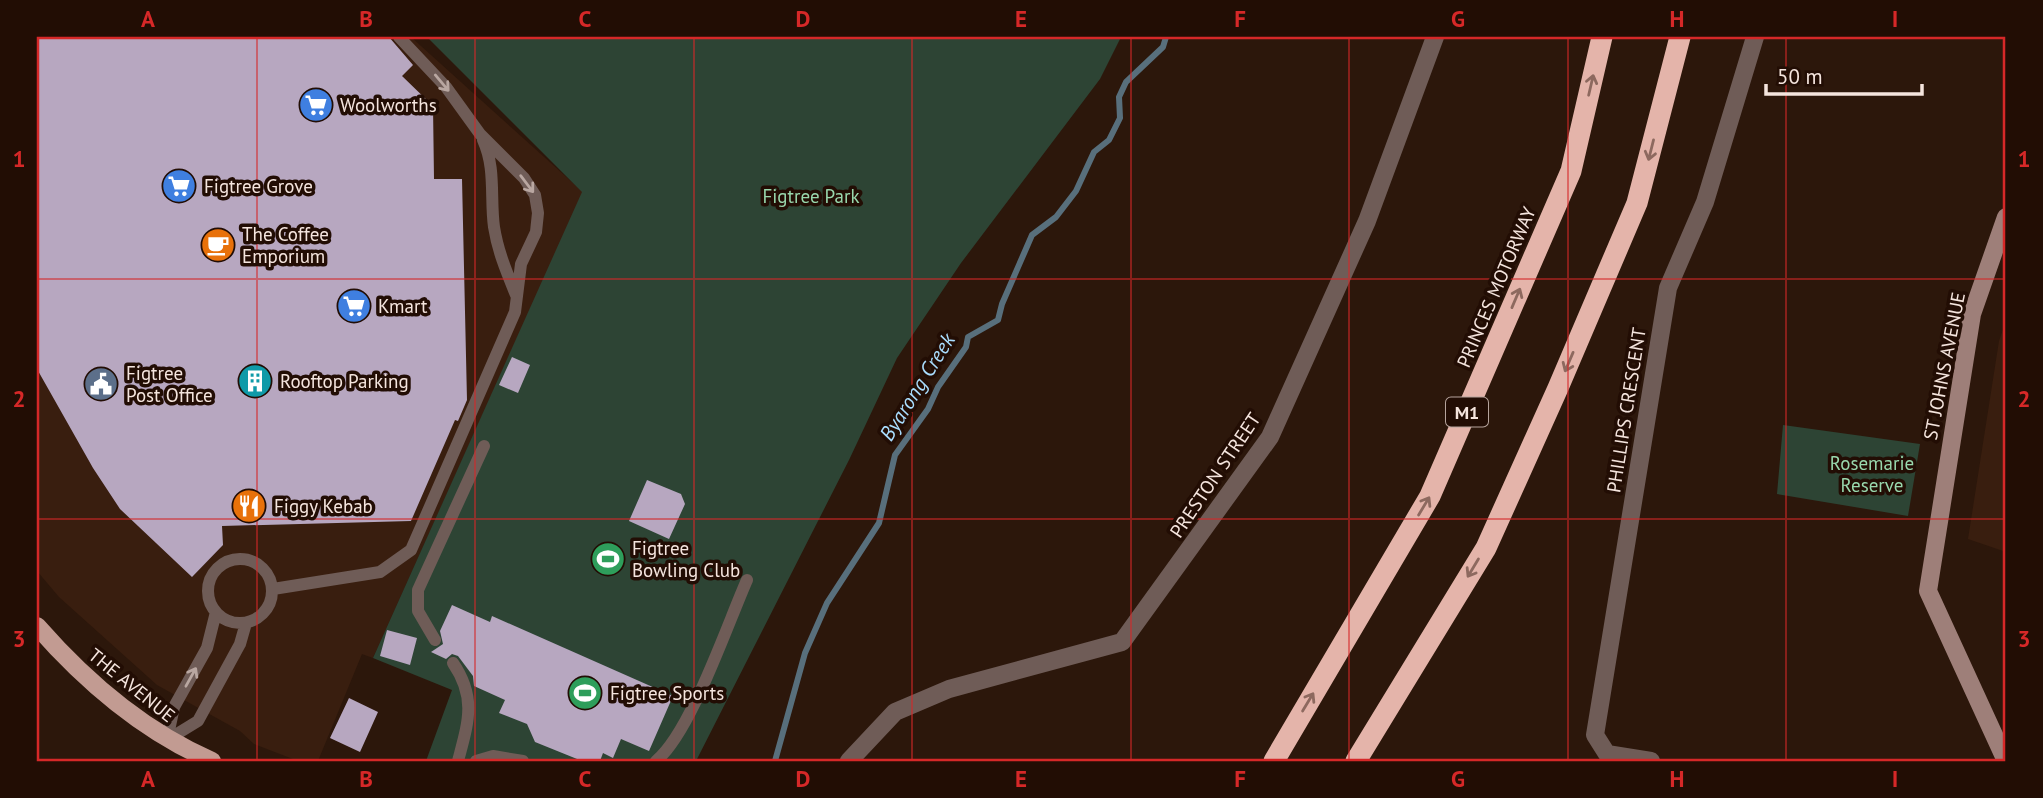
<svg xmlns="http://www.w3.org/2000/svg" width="2043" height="798" viewBox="0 0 2043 798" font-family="'PT Sans',sans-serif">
<rect width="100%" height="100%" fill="#2c170b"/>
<path fill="#391e0f" d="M 37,37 L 411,37 L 583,192 L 373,658 L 362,654 L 318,761 L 298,761 L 254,744 L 240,731 L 157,685 L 59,597 L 37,571 Z
M 2006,321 L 2006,552 L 1968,539 L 1999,341 Z"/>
<path fill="#2d4434" d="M 427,37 L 1121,37 L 1100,79 L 961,263 L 897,358 L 849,460 L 696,761 L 426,761 L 452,690 L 373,658 L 582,192 Z
M 1783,425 L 1920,444 L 1908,516 L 1777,494 Z"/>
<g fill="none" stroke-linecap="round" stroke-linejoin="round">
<path stroke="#586f7c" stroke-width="6" d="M 775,761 L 805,653 L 827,603 L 879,523 L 895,455 L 928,409 L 938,387 L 966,347 L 968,337 L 998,320 L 1002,304 L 1032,235 L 1056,217 L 1076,191 L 1094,152 L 1109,140 L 1120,118 L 1119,97 L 1126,82 L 1163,47 L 1166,37"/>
</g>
<path fill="#b7a7c0" d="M 37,37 L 389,37 L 413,65 L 402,76 L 433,106 L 434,179 L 462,179 L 467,400 L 458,421 L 455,420 L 411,521 L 222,526 L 223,545 L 192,577 L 120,509 L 93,468 L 37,369 Z
M 512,357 L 530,365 L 518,393 L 499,385 Z
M 647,480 L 681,494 L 685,504 L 669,539 L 629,521 Z
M 452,605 L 490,622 L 492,616 L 673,696 L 649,751 L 621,739 L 613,758 L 603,753 L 600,761 L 582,761 L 535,742 L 527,724 L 499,713 L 505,700 L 474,686 L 473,676 L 458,656 L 452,654 L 446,659 L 431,652 L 443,644 L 440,631 Z
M 387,630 L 417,638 L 410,665 L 380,656 Z
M 349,698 L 378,712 L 360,752 L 330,738 Z"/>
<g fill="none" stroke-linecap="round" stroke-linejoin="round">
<path stroke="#6f5c57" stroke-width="12" d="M 483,140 C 496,168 490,198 494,227 C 498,252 507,273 516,295
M208 591a32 32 0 1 1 64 0a32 32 0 1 1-64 0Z
M 273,589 L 380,572 L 411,550 L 515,312 L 521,264 L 536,232 L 538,213 L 535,195 L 524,178 L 480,134 L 446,87 L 399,37
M 435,640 L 418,611 L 418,590 L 484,446
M 453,663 C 477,698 468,723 458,761
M 167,740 L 198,721 L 240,644 L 246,623
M 167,740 L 174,707 L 207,648 L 216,612
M 476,761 L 493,756 L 523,761
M 656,761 C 691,732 727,625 747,580"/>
<path stroke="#6f5c57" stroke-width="18" d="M 849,761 L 895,712 L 949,689 L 1122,642 L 1270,437 L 1367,221 L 1435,37
M 1651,761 L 1607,754 L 1595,735 L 1668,288 L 1705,202 L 1755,37"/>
<path stroke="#9e7f79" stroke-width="18" d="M 2006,761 L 1928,591 L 1972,314 L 2006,217"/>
<path stroke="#c29b92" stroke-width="18" d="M 37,626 C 86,682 143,731 212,761"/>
<path stroke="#e4b4aa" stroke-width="21" d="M 1274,761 L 1430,496 L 1571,171 L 1602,37
M 1356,761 L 1486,548 L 1558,388 L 1637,203 L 1680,37"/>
</g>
<defs><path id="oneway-shaft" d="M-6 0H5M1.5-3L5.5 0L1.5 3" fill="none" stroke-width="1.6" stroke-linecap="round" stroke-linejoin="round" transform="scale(1.75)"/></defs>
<g stroke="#b9a7a1">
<use href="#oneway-shaft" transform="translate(442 83) rotate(50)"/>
<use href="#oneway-shaft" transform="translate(527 184) rotate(53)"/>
<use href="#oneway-shaft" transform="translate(191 677) rotate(-61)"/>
</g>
<g stroke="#8d695f">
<use href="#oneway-shaft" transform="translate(1591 85) rotate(-77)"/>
<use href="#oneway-shaft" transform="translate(1651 150) rotate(104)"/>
<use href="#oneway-shaft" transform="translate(1516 298) rotate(-67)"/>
<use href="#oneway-shaft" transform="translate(1569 362) rotate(113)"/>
<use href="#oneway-shaft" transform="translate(1424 506) rotate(-59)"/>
<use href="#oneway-shaft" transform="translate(1473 568) rotate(121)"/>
<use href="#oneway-shaft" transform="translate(1308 702) rotate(-59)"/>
</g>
<path fill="none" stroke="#d62828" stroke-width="2" stroke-opacity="0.55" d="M 257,37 L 257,761M 475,37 L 475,761M 694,37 L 694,761M 912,37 L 912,761M 1131,37 L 1131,761M 1349,37 L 1349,761M 1568,37 L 1568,761M 1786,37 L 1786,761M 37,279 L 2006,279M 37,519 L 2006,519"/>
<defs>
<g id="supermarket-disc" transform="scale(1.75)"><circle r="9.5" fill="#3f7fe0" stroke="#220d04"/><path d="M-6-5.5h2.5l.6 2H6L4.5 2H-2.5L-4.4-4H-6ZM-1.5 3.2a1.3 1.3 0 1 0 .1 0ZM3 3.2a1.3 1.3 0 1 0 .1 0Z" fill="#fff"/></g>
<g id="cafe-disc" transform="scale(1.75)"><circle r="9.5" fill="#e8710a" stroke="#220d04"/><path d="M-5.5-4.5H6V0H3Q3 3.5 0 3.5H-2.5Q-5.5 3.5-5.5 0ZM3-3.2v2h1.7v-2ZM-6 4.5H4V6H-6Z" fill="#fff"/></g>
<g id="building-disc" transform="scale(1.75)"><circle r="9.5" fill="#0f9aa8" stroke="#220d04"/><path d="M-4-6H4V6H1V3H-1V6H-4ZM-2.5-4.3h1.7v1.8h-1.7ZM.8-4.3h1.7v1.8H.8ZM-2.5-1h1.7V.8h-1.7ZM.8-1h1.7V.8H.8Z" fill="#fff"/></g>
<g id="civic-disc" transform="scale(1.75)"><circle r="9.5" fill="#5c6f8a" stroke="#220d04"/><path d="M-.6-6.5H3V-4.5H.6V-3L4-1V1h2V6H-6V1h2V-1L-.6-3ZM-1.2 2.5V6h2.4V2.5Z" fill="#fff"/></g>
<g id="restaurant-disc" transform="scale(1.75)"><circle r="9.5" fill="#e8710a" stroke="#220d04"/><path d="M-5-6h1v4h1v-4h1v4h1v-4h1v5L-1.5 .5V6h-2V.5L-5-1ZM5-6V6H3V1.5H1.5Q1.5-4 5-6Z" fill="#fff"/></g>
<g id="stadium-disc" transform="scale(1.75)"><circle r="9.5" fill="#2e9e5b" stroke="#220d04"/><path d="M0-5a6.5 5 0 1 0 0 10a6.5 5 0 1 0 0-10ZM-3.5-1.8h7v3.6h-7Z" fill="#fff"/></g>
</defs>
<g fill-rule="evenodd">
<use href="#supermarket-disc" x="316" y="105"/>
<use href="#supermarket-disc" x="179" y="186"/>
<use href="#cafe-disc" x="218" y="245"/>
<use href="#supermarket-disc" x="354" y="306"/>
<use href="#building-disc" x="255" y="381"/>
<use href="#civic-disc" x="101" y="384"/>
<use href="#restaurant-disc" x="249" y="506"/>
<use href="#stadium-disc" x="608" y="559"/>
<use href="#stadium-disc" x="585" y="693"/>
</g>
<g text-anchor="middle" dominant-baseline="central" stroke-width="7" stroke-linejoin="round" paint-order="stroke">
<rect fill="#220d04" stroke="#b6a49d" stroke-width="2" x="1446" y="397.5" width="42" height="29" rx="5"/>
<g font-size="18" font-weight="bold" fill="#f5e5de">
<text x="1467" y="412">M1</text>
</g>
<g font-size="19" fill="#f5e5de" stroke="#220d04" text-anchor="start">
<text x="340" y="105">Woolworths</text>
<text x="204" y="186">Figtree Grove</text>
<text x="242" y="234">The Coffee<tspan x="242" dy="22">Emporium</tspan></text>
<text x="378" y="306">Kmart</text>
<text x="126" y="373">Figtree<tspan x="126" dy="22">Post Office</tspan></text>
<text x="280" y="381">Rooftop Parking</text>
<text x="274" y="506">Figgy Kebab</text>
<text x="632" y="548">Figtree<tspan x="632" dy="22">Bowling Club</tspan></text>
<text x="610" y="693">Figtree Sports</text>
</g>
<g font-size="19" fill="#99d8ad" stroke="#220d04">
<text x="811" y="196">Figtree Park</text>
<text x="1872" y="463">Rosemarie<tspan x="1872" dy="22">Reserve</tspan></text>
</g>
<g font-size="19" fill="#f5e5de" stroke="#220d04">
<text transform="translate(1496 287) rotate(-67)">PRINCES MOTORWAY</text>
<text transform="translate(1944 366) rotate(-79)">ST JOHNS AVENUE</text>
<text transform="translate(1626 410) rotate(-81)">PHILLIPS CRESCENT</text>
<text transform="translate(1215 475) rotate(-56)">PRESTON STREET</text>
<text transform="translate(132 685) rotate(39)">THE AVENUE</text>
</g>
<g font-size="21" font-style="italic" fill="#a9ddfe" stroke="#220d04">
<text transform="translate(917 387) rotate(-58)">Byarong Creek</text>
</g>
</g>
<rect width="2043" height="798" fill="none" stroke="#220d04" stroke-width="77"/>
<path d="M1766 84v10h156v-10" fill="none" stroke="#f5e5de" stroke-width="3.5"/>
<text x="1777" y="84" font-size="21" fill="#f5e5de" stroke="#220d04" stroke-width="5" paint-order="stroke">50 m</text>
<rect x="38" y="38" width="1966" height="722" fill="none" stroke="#d62828" stroke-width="2.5"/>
<g font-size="23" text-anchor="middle" font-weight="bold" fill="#d62828">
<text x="148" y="27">A</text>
<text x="366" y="27">B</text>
<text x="585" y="27">C</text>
<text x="803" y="27">D</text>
<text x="1021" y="27">E</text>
<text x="1240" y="27">F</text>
<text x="1458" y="27">G</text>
<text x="1677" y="27">H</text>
<text x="1895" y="27">I</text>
<text x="19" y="167">1</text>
<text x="2024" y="167">1</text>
<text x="19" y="407">2</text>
<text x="2024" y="407">2</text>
<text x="19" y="647">3</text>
<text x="2024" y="647">3</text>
<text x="148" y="787">A</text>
<text x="366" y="787">B</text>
<text x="585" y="787">C</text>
<text x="803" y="787">D</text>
<text x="1021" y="787">E</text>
<text x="1240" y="787">F</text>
<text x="1458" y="787">G</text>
<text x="1677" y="787">H</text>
<text x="1895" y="787">I</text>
</g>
</svg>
